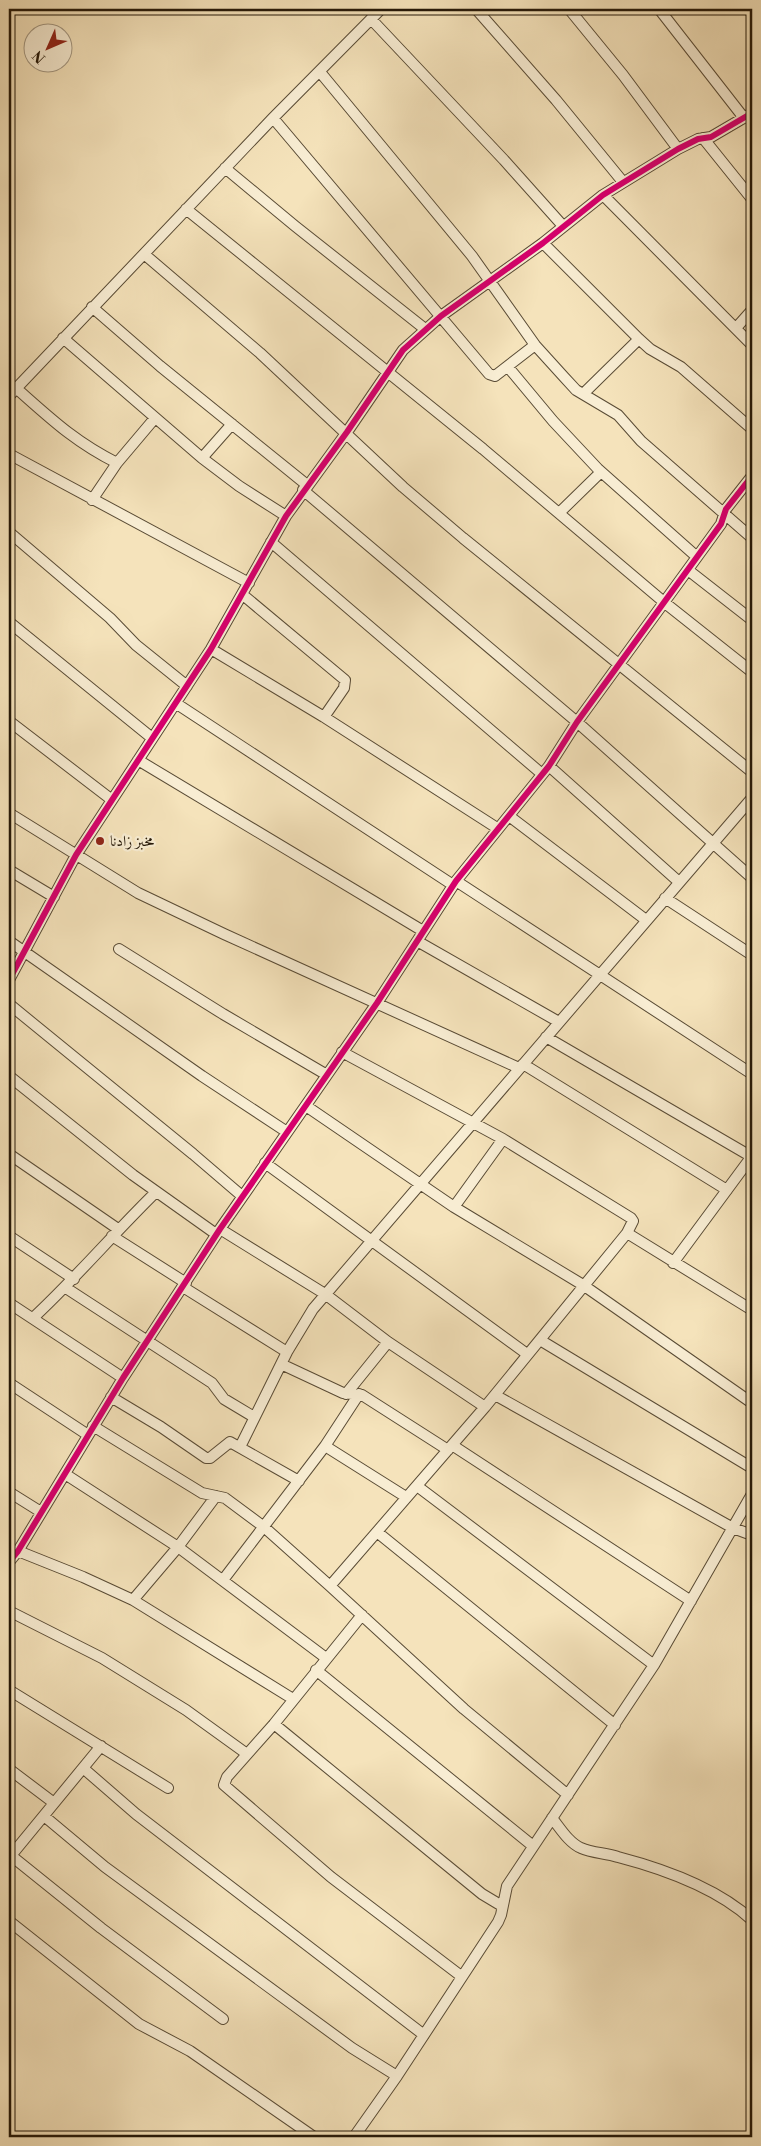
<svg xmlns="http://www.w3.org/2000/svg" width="761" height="2146" viewBox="0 0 761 2146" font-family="'Libre Bodoni',Amiri,serif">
<rect width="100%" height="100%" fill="#f5e3bb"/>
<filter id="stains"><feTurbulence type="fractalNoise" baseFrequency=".004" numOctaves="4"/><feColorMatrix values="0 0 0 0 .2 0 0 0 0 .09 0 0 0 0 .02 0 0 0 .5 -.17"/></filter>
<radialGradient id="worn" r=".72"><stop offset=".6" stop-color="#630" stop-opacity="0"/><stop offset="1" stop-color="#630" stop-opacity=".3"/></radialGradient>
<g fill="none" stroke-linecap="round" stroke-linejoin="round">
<g stroke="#594b35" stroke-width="12">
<path id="minor" d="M 476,9 L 556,100 L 623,182
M 569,9 L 623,75 L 678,149
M 659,9 L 744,118
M 748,9 L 752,13
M 371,19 L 504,160 L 563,226
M 320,72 L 472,256 L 535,345 L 564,377 L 576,390 L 618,415 L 641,441 L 752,538
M 273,118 L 489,374 L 495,376 L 535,345
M 703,138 L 752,199
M 225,168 L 295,226 L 425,329
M 603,195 L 752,345
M 186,209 L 483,449 L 665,603 L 752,672
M 543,243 L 639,339 L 650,349 L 681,367 L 752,429
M 144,254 L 260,353 L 403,487 L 463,538 L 752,772
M 92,307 L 160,366 L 307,485
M 736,328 L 752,310
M 63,338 L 202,458 L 239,486 L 286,516
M 508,367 L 553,421 L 598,469 L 697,557
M 16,388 C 51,419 75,442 117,463
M 583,394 L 639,339
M 9,396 L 273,118 L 381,9
M 9,454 L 249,583
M 202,458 L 232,424
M 303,490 L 577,722 L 752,878
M 92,500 L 117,463 L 155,418
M 559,513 L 601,472
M 9,532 L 110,618 L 136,645 L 187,686
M 271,542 L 542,774
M 688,570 L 752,620
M 243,595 L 345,680 L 344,688 L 324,717
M 9,622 L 152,738
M 211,649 L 324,717 L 497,828
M 177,704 L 453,885
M 9,721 L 112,800
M 138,760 L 423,931
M 549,766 L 679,882
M 9,813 L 138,893 L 224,934 L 519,1068
M 509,816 L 646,920
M 9,870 L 54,897
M 456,881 L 752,1074
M 665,898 L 752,955
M 9,941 L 202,1076 L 287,1132
M 417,941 L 559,1022
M 119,949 L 223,1014 L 327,1075
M 9,980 L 76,855 L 211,649 L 286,516 L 347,432 L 403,350 L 441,316 L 543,243 L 603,195 L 678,149 L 698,139 L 711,137 L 752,113
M 9,1004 L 193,1154 L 242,1196
M 546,1037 L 752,1157
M 523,1064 L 727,1190
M 9,1076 L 133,1175 L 216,1234
M 306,1106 L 454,1207 L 583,1285 L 752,1403
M 9,1154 L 118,1229
M 265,1163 L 527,1354
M 454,1207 L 503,1139
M 220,1229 L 325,1294 L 388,1342 L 485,1407
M 627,1233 L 752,1310
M 9,1236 L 74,1279
M 112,1236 L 186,1283
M 673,1263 L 752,1156
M 183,1287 L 287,1352
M 66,1288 L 212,1383 L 224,1399 L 254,1417
M 9,1303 L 123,1378
M 33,1318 C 76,1278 114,1233 156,1192
M 540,1340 L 752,1468
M 281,1364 L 343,1393 L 362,1395 L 448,1450
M 9,1383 L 88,1435
M 346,1394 L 388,1342
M 495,1395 L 733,1528 L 752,1535
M 111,1397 L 161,1427 L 206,1458 L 210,1458 L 230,1442 L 299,1481
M 93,1426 L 202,1493 L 225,1498 L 264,1527 L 330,1586 L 464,1709 L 568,1795
M 452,1445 L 691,1601
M 325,1446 L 406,1497
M 240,1447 L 287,1352 L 313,1309 L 752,798
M 65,1474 L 178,1547 L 326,1658
M 417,1486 L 654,1665
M 9,1492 L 41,1512
M 377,1532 L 615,1725
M 18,1551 L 83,1577 L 133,1600 L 293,1699
M 9,1562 L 18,1551 L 123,1378 L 220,1229 L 377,1003 L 456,881 L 549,766 L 577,722 L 721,524 L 726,509 L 752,476
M 223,1580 L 325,1446 L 359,1394
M 330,1586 L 485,1407 L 627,1233 L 633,1221 L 631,1218 L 503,1139 L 342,1052
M 133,1600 L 178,1547 L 216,1496
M 9,1611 L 102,1658 L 186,1710 L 247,1754
M 362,1615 L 274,1724 L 227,1777 L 224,1785 L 331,1877 L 461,1976
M 316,1670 L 533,1846
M 9,1690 L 168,1788
M 274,1724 L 482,1894 L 502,1906
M 83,1768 L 136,1814 L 424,2035
M 9,1769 L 54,1803
M 44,1816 L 105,1867 L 352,2048 L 397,2076
M 552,1818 C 560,1828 569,1843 581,1848 C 592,1853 606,1853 618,1857 C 664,1869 717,1888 752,1920
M 9,1854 L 101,1928 L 223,2019
M 9,1858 L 101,1746
M 9,1921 L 139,2024 L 190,2051 L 314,2137
M 354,2137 L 397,2076 L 498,1922 L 501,1915 L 507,1886 L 654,1665 L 752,1494"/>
</g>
<use href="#minor" stroke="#f8edd3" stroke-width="10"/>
<g stroke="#f8edd3" stroke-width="9">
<path id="cycleway" d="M 9,980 L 76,855 L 211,649 L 286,516 L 347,432 L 403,350 L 441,316 L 543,243 L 603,195 L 678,149 L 698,139 L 711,137 L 752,113
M 9,1562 L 18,1551 L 123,1378 L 220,1229 L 377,1003 L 456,881 L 549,766 L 577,722 L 721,524 L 726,509 L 752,476"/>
</g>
<use href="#cycleway" stroke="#d6006c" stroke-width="6"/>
</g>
<circle fill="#8f2418" stroke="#f8edd3" stroke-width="2" cx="100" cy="841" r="5"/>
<g text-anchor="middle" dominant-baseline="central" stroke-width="4.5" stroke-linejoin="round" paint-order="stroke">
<g font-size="15" fill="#251808" stroke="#f8edd3" text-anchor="start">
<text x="110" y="841">مخبز زادنا</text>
</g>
</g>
<rect width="761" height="2146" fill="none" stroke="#f5e3bb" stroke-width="30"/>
<rect x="10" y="10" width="741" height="2126" fill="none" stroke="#251808" stroke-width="2.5"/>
<rect x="15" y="15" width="731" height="2116" fill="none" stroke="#251808"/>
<g transform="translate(48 48) rotate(225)"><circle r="24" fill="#f8edd3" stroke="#a49882"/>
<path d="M0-4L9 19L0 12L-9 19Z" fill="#8f2418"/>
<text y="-8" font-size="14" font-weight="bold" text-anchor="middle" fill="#251808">N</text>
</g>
<rect width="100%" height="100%" filter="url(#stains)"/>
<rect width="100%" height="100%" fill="url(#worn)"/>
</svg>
